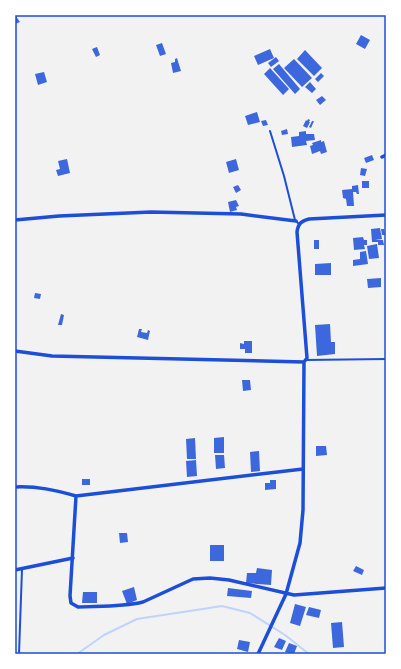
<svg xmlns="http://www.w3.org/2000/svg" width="401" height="669" viewBox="0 0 401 669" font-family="'Asap Condensed',sans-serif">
<rect width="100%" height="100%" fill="#f2f2f2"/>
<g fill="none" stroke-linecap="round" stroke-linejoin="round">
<path stroke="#bfd3fe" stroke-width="2" d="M 77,654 L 104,635 L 137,619 L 222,606 L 250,613 L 285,635 L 309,654"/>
</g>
<path fill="#3d67dc" d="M 15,15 L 20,22 L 15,24 Z
M 361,35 L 370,40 L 365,49 L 356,44 Z
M 162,43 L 166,54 L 160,56 L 156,45 Z
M 97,47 L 100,55 L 96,57 L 92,49 Z
M 270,49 L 274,58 L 258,65 L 254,56 Z
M 305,50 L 322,68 L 314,76 L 297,59 Z
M 276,57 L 279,61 L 271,67 L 268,63 Z
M 177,58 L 181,71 L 173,73 L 171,63 L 175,62 L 175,59 Z
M 294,59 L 312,78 L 302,87 L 284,68 Z
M 279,64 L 300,89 L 295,94 L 273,69 Z
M 270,68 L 289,89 L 283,95 L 264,74 Z
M 44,72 L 47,82 L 38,85 L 35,74 Z
M 321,73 L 324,76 L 318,82 L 315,79 Z
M 310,82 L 316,89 L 312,93 L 305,87 Z
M 322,96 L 326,100 L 320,105 L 316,100 Z
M 257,112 L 260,122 L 248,125 L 245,116 Z
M 308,119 L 310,120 L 309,122 L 310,122 L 307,128 L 303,126 L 306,120 L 307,121 Z
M 266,120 L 268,125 L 263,126 L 261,121 Z
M 312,121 L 314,121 L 311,128 L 309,127 Z
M 287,129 L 288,134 L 282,135 L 281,131 Z
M 306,131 L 306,134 L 314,134 L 315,140 L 306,141 L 307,145 L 292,147 L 291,137 L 299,136 L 299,132 Z
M 321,140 L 321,142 L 324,141 L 327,152 L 321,154 L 320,151 L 312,154 L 310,146 L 313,145 L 312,143 Z
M 372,155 L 374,160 L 366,163 L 364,158 Z
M 67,159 L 70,173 L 58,176 L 56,170 L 60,169 L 58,161 Z
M 236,159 L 239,170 L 229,173 L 226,162 Z
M 361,168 L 367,169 L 365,176 L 360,175 Z
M 362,181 L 369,181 L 369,188 L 362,188 Z
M 238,185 L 241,190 L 236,193 L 233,187 Z
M 358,185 L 359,194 L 357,194 L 356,192 L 353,192 L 354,206 L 347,206 L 346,199 L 343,198 L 342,190 L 352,189 L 352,186 Z
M 236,200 L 239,206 L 236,207 L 237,210 L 230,212 L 228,202 Z
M 380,228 L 382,239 L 375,240 L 383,240 L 384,245 L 378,245 L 378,242 L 372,242 L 371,229 Z
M 381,229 L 384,229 L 385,235 L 382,235 Z
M 363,237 L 364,240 L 367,240 L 367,245 L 364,245 L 365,249 L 354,250 L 353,238 Z
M 314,240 L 319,240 L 319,249 L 314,249 Z
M 377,244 L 379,258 L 369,259 L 367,246 Z
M 366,251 L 368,264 L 353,266 L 353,260 L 360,259 L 360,252 Z
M 331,263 L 331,275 L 315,275 L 315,264 Z
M 381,278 L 381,287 L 368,288 L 367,279 Z
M 35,293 L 41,294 L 40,299 L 34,298 Z
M 61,314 L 64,315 L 62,325 L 58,325 Z
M 330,324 L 331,342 L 335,342 L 335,354 L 317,356 L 315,325 Z
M 139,329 L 142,329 L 141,332 L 147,333 L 148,330 L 150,331 L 148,340 L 137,337 Z
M 244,341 L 252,341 L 252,353 L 245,353 L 245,349 L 240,349 L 240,343 L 244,344 Z
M 242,380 L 250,380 L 251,390 L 243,391 Z
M 224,437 L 224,453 L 214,453 L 214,438 Z
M 195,438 L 196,459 L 187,459 L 186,439 Z
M 316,446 L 326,446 L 327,455 L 316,456 Z
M 259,451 L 260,471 L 251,472 L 250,452 Z
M 215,455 L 224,455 L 225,468 L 216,469 Z
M 196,460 L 197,476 L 187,477 L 186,461 Z
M 82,479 L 90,479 L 90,485 L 82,485 Z
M 270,480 L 276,480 L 276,489 L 265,490 L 265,483 L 270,483 Z
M 119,533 L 127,533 L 128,542 L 120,543 Z
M 210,545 L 224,545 L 224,561 L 210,561 Z
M 356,566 L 364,570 L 362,575 L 353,571 Z
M 257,568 L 272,570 L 271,585 L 246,583 L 247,573 L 256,573 Z
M 134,587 L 137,600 L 127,604 L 122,591 Z
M 228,588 L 252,591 L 251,598 L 227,596 Z
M 83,592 L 97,592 L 97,603 L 82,603 Z
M 295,604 L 306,607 L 300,626 L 290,623 Z
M 309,607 L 321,610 L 319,618 L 306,615 Z
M 342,622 L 344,647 L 333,648 L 331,623 Z
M 279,638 L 286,641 L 282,650 L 274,647 Z
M 239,640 L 250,642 L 248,652 L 237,649 Z
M 289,643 L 297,646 L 294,654 L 285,652 Z"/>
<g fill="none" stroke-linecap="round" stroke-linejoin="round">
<path stroke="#1d4ed8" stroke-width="2" d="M 270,131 L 284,176 L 295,220 L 299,224
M 306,360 L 386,359
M 19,654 L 22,569"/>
<path stroke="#1d4ed8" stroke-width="3.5" d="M 382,157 L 386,155
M 15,220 L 59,216 L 151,212 L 241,214 L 296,221
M 15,351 L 52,356 L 304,362 L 307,358 L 297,232 C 298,224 301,221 309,219 L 386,215
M 303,469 L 76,496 L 70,596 L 71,603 L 78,607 C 100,606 122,607 143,602 L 193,579 L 210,578 L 229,580 L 294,595 L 386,588
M 15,487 C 37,486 55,490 76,496
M 15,570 L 73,558
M 258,654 L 286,594 L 300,543 L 303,510 L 304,362"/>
</g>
<rect width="401" height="669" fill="none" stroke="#ffffff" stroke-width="32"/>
<rect x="16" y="16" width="369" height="637" fill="none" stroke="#1d4ed8" stroke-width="1.5"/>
</svg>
